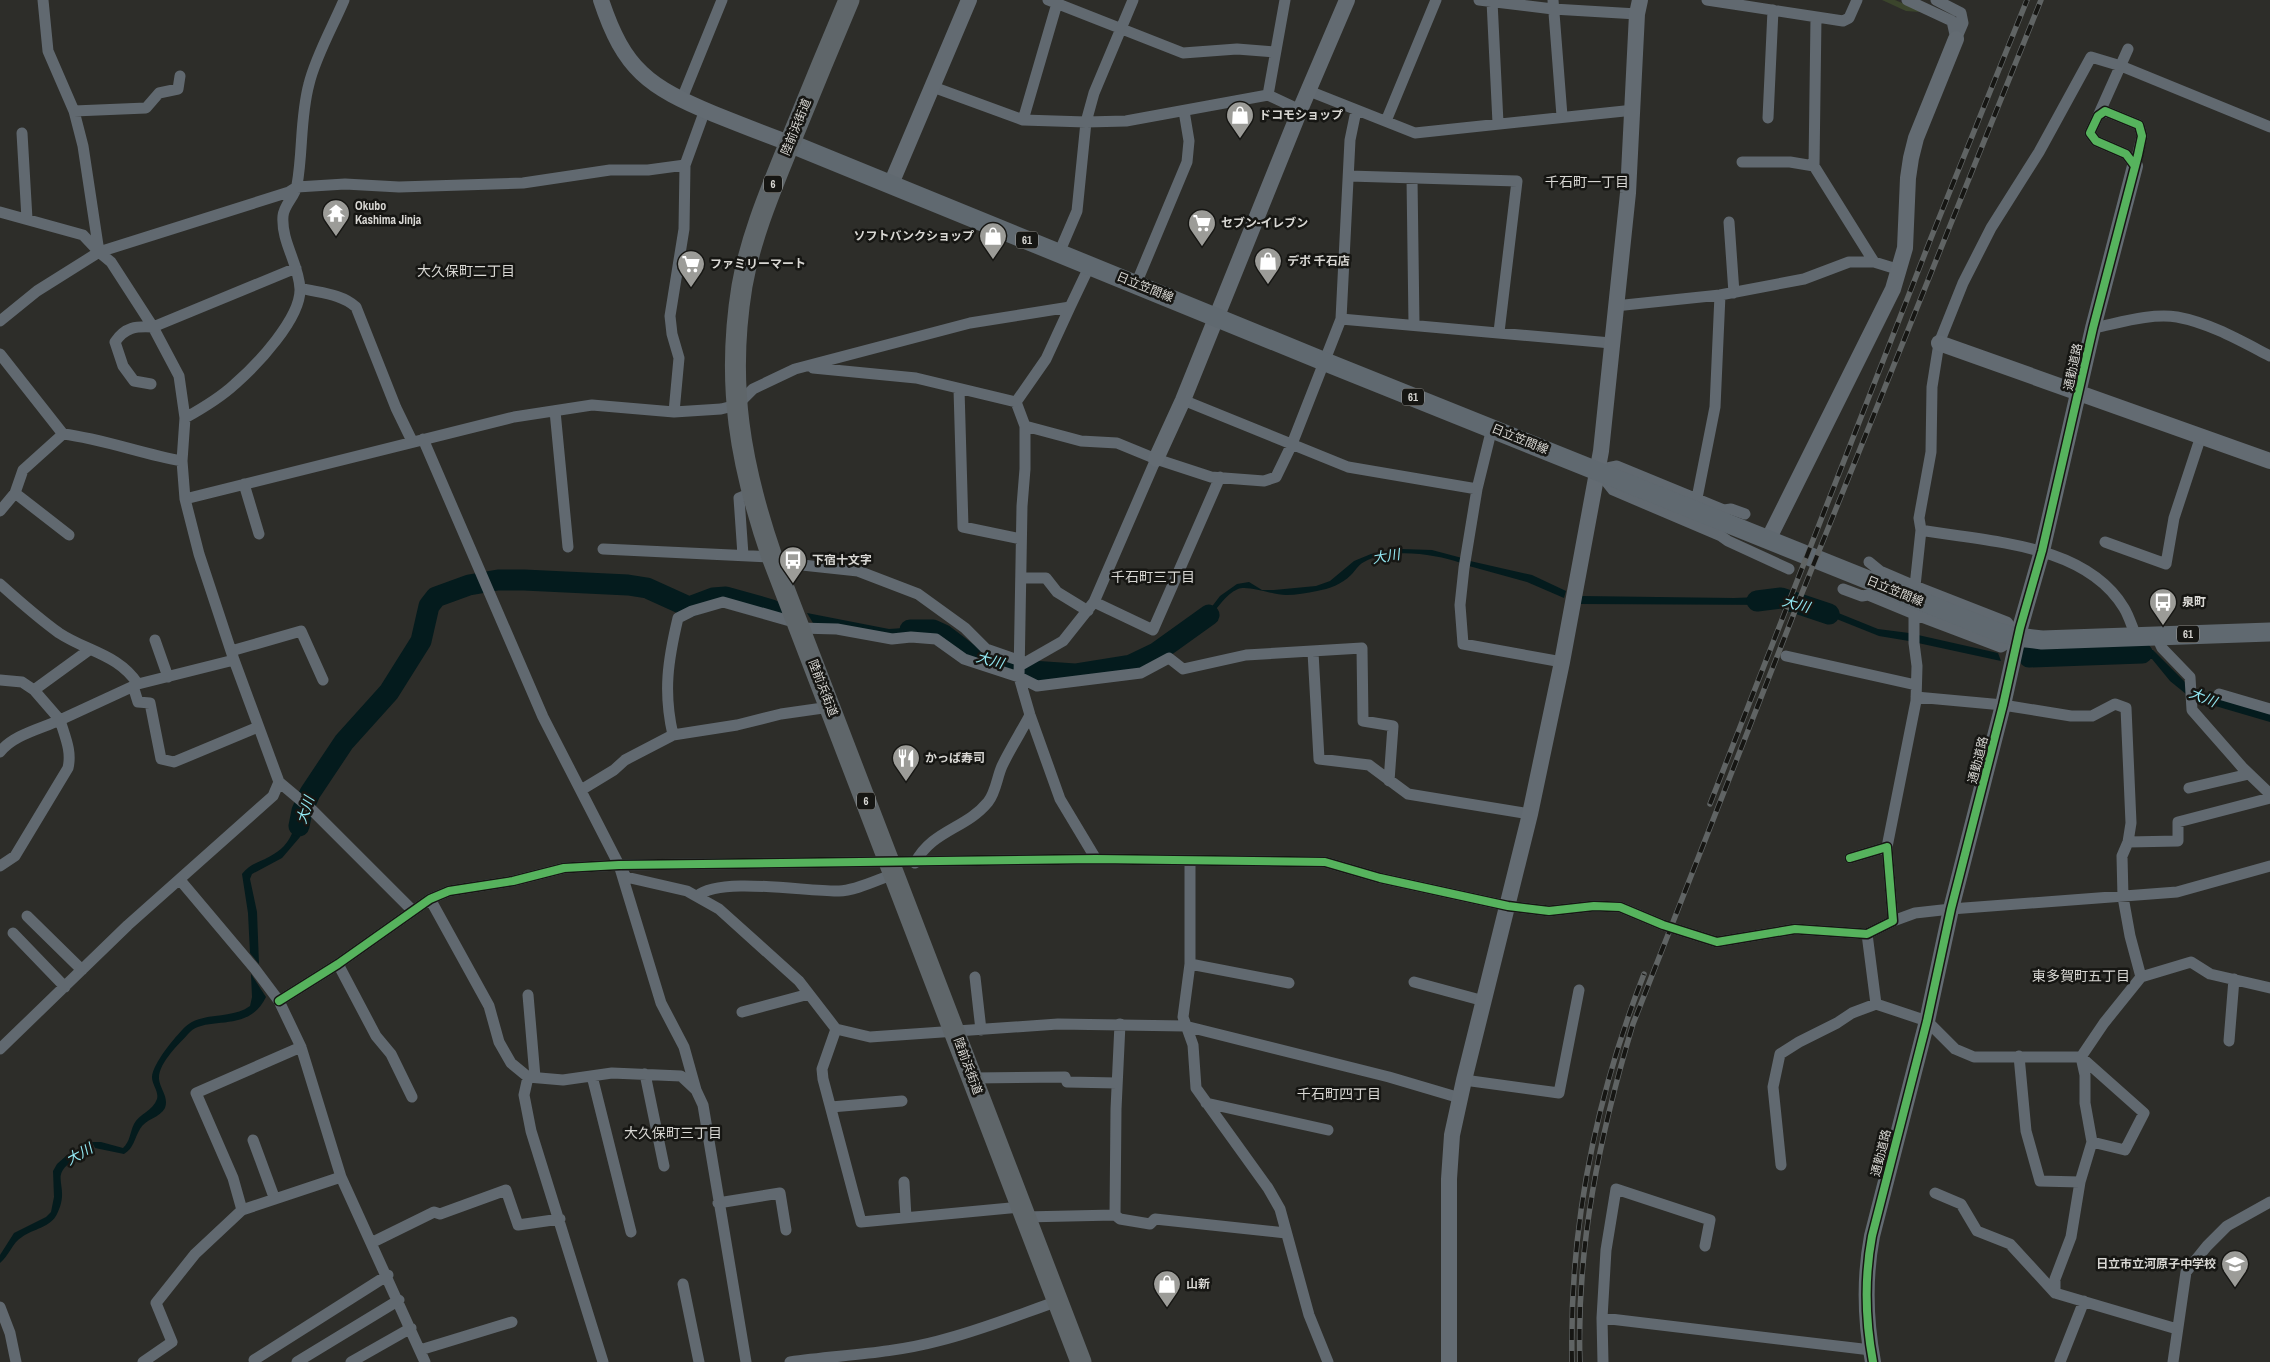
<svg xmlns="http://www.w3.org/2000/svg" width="2270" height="1362" viewBox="0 0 2270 1362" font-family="'Archivo Narrow','Noto Sans JP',sans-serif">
<rect width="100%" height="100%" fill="#2d2d29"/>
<path fill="#3b452c" d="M 1882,0 L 1895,0 L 1919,10 L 1920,12 L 1906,11 Z"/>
<path fill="#041b1d" d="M 1401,549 L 1432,550 L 1462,558 L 1461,563 C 1435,554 1390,547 1364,562 C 1358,565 1355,571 1351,575 C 1342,584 1329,589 1317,591 C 1307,593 1296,595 1286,595 C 1273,595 1248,585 1238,589 C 1224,595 1219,608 1208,618 C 1186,638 1161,659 1133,669 C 1103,673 1057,685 1029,675 L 1035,667 L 1042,670 L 1130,667 L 1158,655 L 1179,641 L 1207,613 L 1220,596 L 1237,584 L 1249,582 L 1262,590 L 1274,590 L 1316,586 L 1330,581 L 1354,561 L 1371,554 Z
M 1470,561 L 1532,575 L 1566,591 L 1564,598 L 1527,582 L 1469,566 Z
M 1581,596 L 1734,598 L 1786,596 L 1782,605 L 1579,604 Z
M 745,599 L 779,606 L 784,617 L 744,605 Z
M 1804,604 L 1811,607 L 1826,608 L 1878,629 L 1909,633 L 1909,641 L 1879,636 L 1824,614 L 1807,614 L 1800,611 Z
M 807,613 L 889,629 L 933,626 L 957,638 L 957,643 L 967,647 L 973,646 L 987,654 L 1013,661 L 1016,669 C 994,663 957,659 948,635 L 941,632 L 888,635 L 813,623 Z
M 1918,635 L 1998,653 L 2001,661 L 1918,643 Z
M 2153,650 L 2186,683 L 2186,694 L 2170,681 L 2152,659 L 2113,658 L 2112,651 Z
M 2106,651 L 2106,659 L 2030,662 L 2030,655 Z
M 2197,689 L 2209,696 L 2270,714 L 2270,722 L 2205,703 L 2197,699 Z
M 299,805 L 307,812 L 300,837 L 282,858 L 252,874 L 250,879 L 257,912 L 259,964 L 250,953 L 248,913 L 242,874 C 248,866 256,863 265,859 C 292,846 294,832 299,805 Z
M 251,974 L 266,997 C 248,1034 208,1015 190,1032 C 180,1043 158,1063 159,1079 C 160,1089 169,1097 165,1108 C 160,1118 145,1119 140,1129 C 134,1139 134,1148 124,1154 L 95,1148 L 92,1142 L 101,1142 L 123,1148 C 130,1142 130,1132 134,1124 C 139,1114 153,1111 157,1099 C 159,1091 152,1085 152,1077 C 153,1063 175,1037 185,1027 C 202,1011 231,1020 250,1006 L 252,997 Z
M 89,1144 L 92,1151 C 38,1175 74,1180 57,1214 C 51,1227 33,1229 22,1237 C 12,1243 9,1256 0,1263 L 0,1255 L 14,1233 L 46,1217 L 51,1212 L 54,1197 L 53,1171 L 57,1164 L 66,1156 Z"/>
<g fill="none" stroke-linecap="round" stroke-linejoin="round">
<path stroke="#041b1d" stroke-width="21" d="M 1757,601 L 1781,598 L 1829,614
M 910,630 L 933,630 L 944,635 L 969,654 L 993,659 L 1031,671 L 1075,674 L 1131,665 L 1156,653 L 1209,615
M 2029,657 L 2142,653
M 299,826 L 302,811 L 310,793 L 344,742 L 389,692 L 421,641 L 429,606 L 436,597 L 469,585 L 498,580 L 524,580 L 628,585 L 647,588 L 689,607 L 713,598 L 726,597 L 772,610"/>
<path stroke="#616970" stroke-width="11" d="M 1048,0 L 1183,53 L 1237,49 L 1274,52
M 1479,0 L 1553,9 L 1637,14
M 1553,0 L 1562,116
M 1707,0 L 1843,21 L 1849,18 L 1857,0
M 1907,0 L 1952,21 L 1956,39
M 1936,0 L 1961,13 L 1963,23 L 1957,37
M 1492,1 L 1498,123
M 933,87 L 1023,120 L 1086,122 L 1126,121 L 1268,95 L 1300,110
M 1309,91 L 1415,133 L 1634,110
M 1268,95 L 1285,0
M 681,101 L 722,0
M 74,111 L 146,108 L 159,93 L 178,89 L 180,76
M 2105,111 L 2139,125 L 2142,136 L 2135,166 L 2126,154 L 2096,141 L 2090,133 L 2098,116 Z
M 2098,116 L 2128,49
M 1768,118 L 1773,10
M 1023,120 L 1058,0
M 1386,121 L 1436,0
M 22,133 L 27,219
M 1742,162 L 1790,162 L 1814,166 L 1874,262
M 1814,166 L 1816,17
M 1349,176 L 1517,181 L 1499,332
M 1412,178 L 1414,324
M 0,212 L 83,235 L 99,252
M 1729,222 L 1734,293
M 1059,253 L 1077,211 L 1086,122 L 1094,93 L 1133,0
M 1136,284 L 1187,162 L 1189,141 L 1184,111
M 300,288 C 318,293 341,293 356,307 L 396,408 L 412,441
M 1615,306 L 1720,295 L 1804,279 L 1849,262 L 1874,262 L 1900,270
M 1341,319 L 1611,343
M 0,321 L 37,291 L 99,252 L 289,192 L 297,187 L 345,184 L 399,187 L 523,183 L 610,170 L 648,170 L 685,165
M 2093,328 C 2119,323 2150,313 2177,317 C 2210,323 2241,341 2270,356
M 0,354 L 63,434 C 104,439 142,454 182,461
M 813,368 L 916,378 L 1016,402 L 1046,359 L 1070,307
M 151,384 L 134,381 L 123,366 L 115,342 C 125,327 136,326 153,327 L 296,268
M 959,389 L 963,527 L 1021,539
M 1183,400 L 1348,467 L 1477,489
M 1016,402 L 1025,426 L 1025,469 L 1022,506 L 1019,677 L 1030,715 L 1060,799 L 1096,859
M 555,411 L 568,547
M 674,412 L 679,358 L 672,334 L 670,316 L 684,229 L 685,165 L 705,110
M 185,418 C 203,408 220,398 235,384 C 257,365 301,318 300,289 C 299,264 281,242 283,216 C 284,204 295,197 297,185 C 303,152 300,117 309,84 C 315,58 333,26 344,0
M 1025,426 L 1081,441 L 1117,443 L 1156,459 L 1211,477 L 1264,481 L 1276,477 L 1292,444 L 1341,319 L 1350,140 L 1356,111
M 1492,428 L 1477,489 L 1464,568 L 1460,605 L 1463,644 L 1562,662
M 423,439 L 543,717 L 619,865 L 661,1003 L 684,1047 L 696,1090
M 244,484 L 259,534
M 15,493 L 69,535
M 1697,498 L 1715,407 L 1720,295
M 185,499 L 514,417 L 592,405 L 674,412 L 721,409 L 737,405 L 753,389 L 795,369 L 970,323 L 1070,307 L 1090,265
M 0,511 L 15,493 L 23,470 L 63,434
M 1745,514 L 1731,509 L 1724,510 L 1617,466 L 1597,470 L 1613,490 L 1721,536 L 1728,541 L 1789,569
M 1921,530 C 1987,542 2085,543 2124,608 C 2129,616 2132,627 2136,636
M 2105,542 L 2166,564 L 2174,518 L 2201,436
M 603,549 L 772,557
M 743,555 L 739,498 L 751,493
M 774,562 L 858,571 L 918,594 L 965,628 L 986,649 L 1018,660
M 1869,562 L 1880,571 L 1915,586
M 1021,578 L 1046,578 L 1057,592 L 1088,611
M 0,584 C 19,601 38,618 59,633 C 88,652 118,654 138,684
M 1843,589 L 1862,596 L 1868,595 L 1914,614
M 1094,602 L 1153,630 L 1220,477
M 799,628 L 837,629 L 892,639 L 911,637 L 936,639 L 964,659 L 1019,677 L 1037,686 L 1141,673 L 1169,658 L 1183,669 L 1246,655 L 1362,648 L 1363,721 L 1393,726 L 1389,781
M 2156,635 L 2162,648 L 2190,677 L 2192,710 L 2242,767 L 2270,794
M 155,640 L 168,677
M 231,651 L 301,631 L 323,680
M 1313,652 L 1319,759 L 1369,765 L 1408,794 L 1530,814
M 1786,656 L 1916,685
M 1021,665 L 1063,641 L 1094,602 L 1156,459
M 0,680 L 22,682 L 34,690 L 60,720 L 138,684 L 234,660
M 133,686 L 138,702 L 150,703 L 161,759 L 174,762 L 258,727
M 34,690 L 89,650
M 2219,694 L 2270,709
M 1916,697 L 2003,705 L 2071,716 L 2092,716 L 2115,704 L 2126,708 L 2131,823 L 2128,842 L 2122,856 L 2123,897 L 2130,936 L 2141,977
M 673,735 C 663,692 668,660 678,618 L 692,611 L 723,602 L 797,623
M 0,752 C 13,735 40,729 60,720 C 65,737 72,751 68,768 L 15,856 L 0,866
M 279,782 L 311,809 L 413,911
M 2189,788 L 2249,774
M 581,790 L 614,770 L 625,760 L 673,735 L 737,725 L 781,714 L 830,707
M 2128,842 L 2178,841 L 2178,822 L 2270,798
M 1887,847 L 1916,701 L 1917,666 L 1914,643 L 1914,614 L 2001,647 L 2018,637 L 2007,622 L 1915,586 L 1921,530 L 1919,518 L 1931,452 L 1932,387 L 1939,343 L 1963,283 L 1991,228 L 2039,152 L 2091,57 L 2121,66 L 2270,127
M 1190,861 L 1190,964 L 1183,1017 L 1193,1045 L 1196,1088 L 1268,1188 L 1280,1209 L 1309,1315 L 1328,1362
M 915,863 C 932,830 966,829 988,802 C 996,792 997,777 1002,766 C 1010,749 1021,732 1030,715
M 619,865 L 626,877 L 687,891 L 719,909 L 799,981 L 836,1029 L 870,1037 L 1058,1024 L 1185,1026 L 1389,1077 L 1460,1098
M 180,880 L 255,969 L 279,1001 L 301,1047 L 341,1177 L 425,1362
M 697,896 C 720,876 807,892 839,891 C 855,891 879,879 894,874
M 430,899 L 489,1006 L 499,1042 L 511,1063 L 528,1077 L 563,1080 L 612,1073 L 681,1076 L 696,1090 L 703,1105 L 746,1362
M 27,916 L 82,970
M 1893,921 L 1915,913 L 1951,909 L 2177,892 L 2270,866
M 13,933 L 65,987
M 1867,934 L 1876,1004
M 338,964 L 376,1036 L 391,1054 L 412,1097
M 1190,964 L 1289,983
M 975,977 L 981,1030
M 1414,982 L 1484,1001
M 528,995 L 535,1077
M 279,1001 L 338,964 L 430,899 L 449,891 L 513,881 L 564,868 L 619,865 L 1096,859 L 1325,862 L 1380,878 L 1508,906 L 1549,911 L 1594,906 L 1620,907 L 1663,925 L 1717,942 L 1795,929 L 1867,934 L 1893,921 L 1887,847 L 1850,858
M 742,1012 L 809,994
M 836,1029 L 822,1069 L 823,1079 L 861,1222 L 1021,1207
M 2229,1041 L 2234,979
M 0,1049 L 128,925 L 273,796 L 279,782 L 234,660 L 199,554 L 185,499 L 182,461 L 185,418 L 179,376 L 153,327 L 111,262 L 99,252 L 83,146 L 74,111 L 48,51 L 43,0
M 2019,1056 L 2026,1131 L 2040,1181 L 2080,1182
M 645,1074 L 664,1166
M 592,1076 L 631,1232
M 528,1077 L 524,1095 L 531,1131 L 603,1362
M 972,1078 L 1065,1077 L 1067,1082 L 1117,1083
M 1464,1080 L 1559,1093 L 1579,990
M 1206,1103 L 1328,1130
M 831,1107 L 902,1101
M 253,1140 L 274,1197
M 1781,1165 L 1773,1087 L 1780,1054 L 1799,1042 L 1837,1023 L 1852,1013 L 1876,1004 L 1927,1021 L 1955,1049 L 1974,1057 L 2081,1057 L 2144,1113 L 2125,1150 L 2092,1142
M 904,1182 L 906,1218
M 1935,1193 L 1961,1204 L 1977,1231 L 2010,1244 L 2055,1293 L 2177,1329
M 718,1203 L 780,1193 L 786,1230
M 242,1210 L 233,1178 L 196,1093 L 301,1047
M 1115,1215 L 1120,1219 L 1150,1224 L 1155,1219 L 1286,1233
M 1024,1217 L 1115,1215 L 1116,1109 L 1120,1024
M 371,1243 L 434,1212 L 440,1214 L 506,1190 L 518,1225 L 560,1219
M 1705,1246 L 1710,1220 L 1616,1189 L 1606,1250 L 1602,1318 L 1871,1350
M 683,1284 L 699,1362
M 2055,1293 L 2055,1279 L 2071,1237 L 2080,1182 L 2092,1142 L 2085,1103 L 2085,1075 L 2081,1057 L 2104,1023 L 2141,977 L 2191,962 L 2210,974 L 2270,988
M 0,1307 L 10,1333 L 16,1362
M 1602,1318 L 1603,1362
M 420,1350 L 512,1322
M 254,1360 L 388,1275
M 143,1362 L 172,1342 L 156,1303 L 195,1254 L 242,1210 L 341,1177
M 297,1362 L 399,1300
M 351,1362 L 411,1328
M 790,1362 C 839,1355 889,1354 938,1341 C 979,1331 1018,1315 1058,1301
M 2060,1362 L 2084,1301
M 2173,1362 L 2186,1272 L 2207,1246 L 2227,1226 L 2270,1202"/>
<path stroke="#636b72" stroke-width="16" d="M 601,0 C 624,70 649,87 714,114 C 739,124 764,134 789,143
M 891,184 L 969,0
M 1939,343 L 2270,461
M 1156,459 L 1183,400 L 1300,110 L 1347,0
M 1768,540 L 1893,289 L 1905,248 L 1908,178 L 1911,158 L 1916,138 L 1956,39
M 1449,1362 L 1449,1179 L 1452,1135 L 1464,1080 L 1530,814 L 1562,662 L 1601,451 L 1628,193 L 1637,14 L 1640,0
M 1873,1362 C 1865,1319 1864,1279 1872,1236 L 1927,1021 L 1951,909 L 2003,705 L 2020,628 L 2042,551 L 2093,328 L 2135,166"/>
<path stroke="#606970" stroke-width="19" d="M 789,143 L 1323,361 L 1998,632 L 2018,637 L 2042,640 L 2270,632"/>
<path stroke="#5f666a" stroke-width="21" d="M 849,0 C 827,52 805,105 784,157 C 767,199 750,241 742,286 C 726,384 740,464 772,557 L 1081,1362"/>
<g stroke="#606464" stroke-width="5.5">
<path id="rail" d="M 1710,804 L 1931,238 L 2027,0
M 1572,1362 C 1569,1229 1596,1097 1644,974
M 1580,1362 C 1576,1247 1600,1134 1633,1024 L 1800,598 L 2041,0"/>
</g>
<use href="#rail" stroke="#161613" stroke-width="4" stroke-dasharray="11" stroke-linecap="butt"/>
<g stroke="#161613" stroke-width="11">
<path id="cycleway" d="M 279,1001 L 338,964 L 430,899 L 449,891 L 513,881 L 564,868 L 619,865 L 1096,859 L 1325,862 L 1380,878 L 1508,906 L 1549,911 L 1594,906 L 1620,907 L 1663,925 L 1717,942 L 1795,929 L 1867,934 L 1893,921 L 1887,847 L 1850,858
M 1873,1362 C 1865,1319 1864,1279 1872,1236 L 1927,1021 L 1951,909 L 2003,705 L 2020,628 L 2042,551 L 2093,328 L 2138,155 L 2142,136 L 2139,125 L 2105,111 L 2098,116 L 2090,133 L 2096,141 L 2126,154 L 2135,166"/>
</g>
<use href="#cycleway" stroke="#56b35d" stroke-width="8"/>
</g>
<defs>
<g id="shop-pin" transform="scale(1.4375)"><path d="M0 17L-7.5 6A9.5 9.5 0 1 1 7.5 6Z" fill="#9c9c98" stroke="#161613"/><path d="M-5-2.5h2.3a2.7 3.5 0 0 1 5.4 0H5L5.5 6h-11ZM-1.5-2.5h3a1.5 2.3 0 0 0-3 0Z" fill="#fff"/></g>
<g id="temple-pin" transform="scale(1.4375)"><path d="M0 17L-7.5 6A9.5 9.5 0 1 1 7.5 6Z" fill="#9c9c98" stroke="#161613"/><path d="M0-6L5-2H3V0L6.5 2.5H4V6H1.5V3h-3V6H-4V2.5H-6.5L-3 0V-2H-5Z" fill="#fff"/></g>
<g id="supermarket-pin" transform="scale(1.4375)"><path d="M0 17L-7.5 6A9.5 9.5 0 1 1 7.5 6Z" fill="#9c9c98" stroke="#161613"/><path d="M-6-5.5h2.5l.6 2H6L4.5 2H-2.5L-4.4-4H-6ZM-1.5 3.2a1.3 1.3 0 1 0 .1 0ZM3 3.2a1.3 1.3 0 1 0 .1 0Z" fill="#fff"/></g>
<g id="bus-pin" transform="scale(1.4375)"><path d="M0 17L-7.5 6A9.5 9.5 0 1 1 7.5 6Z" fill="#9c9c98" stroke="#161613"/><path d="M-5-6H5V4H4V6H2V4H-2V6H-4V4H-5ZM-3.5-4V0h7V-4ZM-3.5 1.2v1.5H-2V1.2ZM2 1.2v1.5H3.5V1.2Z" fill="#fff"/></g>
<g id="restaurant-pin" transform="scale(1.4375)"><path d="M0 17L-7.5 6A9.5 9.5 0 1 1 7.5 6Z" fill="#9c9c98" stroke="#161613"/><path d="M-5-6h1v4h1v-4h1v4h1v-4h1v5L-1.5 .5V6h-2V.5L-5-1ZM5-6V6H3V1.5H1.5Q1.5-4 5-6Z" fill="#fff"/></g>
<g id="school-pin" transform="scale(1.4375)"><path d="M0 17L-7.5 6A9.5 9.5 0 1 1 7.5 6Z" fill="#9c9c98" stroke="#161613"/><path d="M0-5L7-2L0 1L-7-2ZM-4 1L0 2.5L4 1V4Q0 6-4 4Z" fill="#fff"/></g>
</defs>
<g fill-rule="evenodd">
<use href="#shop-pin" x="1240" y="115"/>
<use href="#temple-pin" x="336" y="213"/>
<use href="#supermarket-pin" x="1202" y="223"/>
<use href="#shop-pin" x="993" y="236"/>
<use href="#shop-pin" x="1268" y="261"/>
<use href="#supermarket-pin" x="691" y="264"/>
<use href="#bus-pin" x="793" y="560"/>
<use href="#bus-pin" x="2163" y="602"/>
<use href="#restaurant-pin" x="906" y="758"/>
<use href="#school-pin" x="2235" y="1264"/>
<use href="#shop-pin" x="1167" y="1284"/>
</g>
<g text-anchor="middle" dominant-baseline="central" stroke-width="5" stroke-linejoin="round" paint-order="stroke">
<g fill="#161613" stroke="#9e9d99" stroke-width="1">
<rect x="764" y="175.5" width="18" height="17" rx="4"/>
<rect x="1016" y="231.5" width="22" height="17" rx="4"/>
<rect x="1402" y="388.5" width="22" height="17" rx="4"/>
<rect x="2177" y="625.5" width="22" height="17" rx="4"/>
<rect x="857" y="792.5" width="18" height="17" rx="4"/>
</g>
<g font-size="11" font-weight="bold" fill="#d8d7d3">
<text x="773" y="184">6</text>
<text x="1027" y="240">61</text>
<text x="1413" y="397">61</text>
<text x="2188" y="634">61</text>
<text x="866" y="801">6</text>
</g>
<g font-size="12" font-weight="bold" fill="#d8d7d3" stroke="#161613" text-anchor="start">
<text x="1259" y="115">ドコモショップ</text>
<text x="355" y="206">Okubo<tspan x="355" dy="14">Kashima Jinja</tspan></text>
<text x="1221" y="223">セブン-イレブン</text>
<text x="974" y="236" text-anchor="end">ソフトバンクショップ</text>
<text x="1287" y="261">デポ 千石店</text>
<text x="710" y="264">ファミリーマート</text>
<text x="812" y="560">下宿十文字</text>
<text x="2182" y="602">泉町</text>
<text x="925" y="758">かっぱ寿司</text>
<text x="2216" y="1264" text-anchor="end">日立市立河原子中学校</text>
<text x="1186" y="1284">山新</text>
</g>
<g font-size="12" fill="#d8d7d3" stroke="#161613">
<text transform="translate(796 127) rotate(-68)">陸前浜街道</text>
<text transform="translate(1145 287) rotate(22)">日立笠間線</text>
<text transform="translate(2073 367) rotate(-78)">通勤道路</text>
<text transform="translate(1520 439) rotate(22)">日立笠間線</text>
<text transform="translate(1895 591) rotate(22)">日立笠間線</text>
<text transform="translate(823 688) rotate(69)">陸前浜街道</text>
<text transform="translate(1978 760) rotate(-76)">通勤道路</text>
<text transform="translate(968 1066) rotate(70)">陸前浜街道</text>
<text transform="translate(1881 1153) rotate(-76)">通勤道路</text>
</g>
<g font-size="14" fill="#d8d7d3" stroke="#161613">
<text x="1587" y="182">千石町一丁目</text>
<text x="466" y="271">大久保町二丁目</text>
<text x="1153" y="577">千石町三丁目</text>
<text x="2081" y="976">東多賀町五丁目</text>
<text x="1339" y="1094">千石町四丁目</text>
<text x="673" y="1133">大久保町三丁目</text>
</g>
<g font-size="14" font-style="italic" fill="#93e9f4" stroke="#161613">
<text transform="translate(1386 556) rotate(-9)">大川</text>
<text transform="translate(1796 604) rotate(15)">大川</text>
<text transform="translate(990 660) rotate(15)">大川</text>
<text transform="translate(2203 697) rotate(22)">大川</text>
<text transform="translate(305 810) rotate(-72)">大川</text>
<text transform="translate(79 1154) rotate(-29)">大川</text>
</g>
</g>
</svg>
